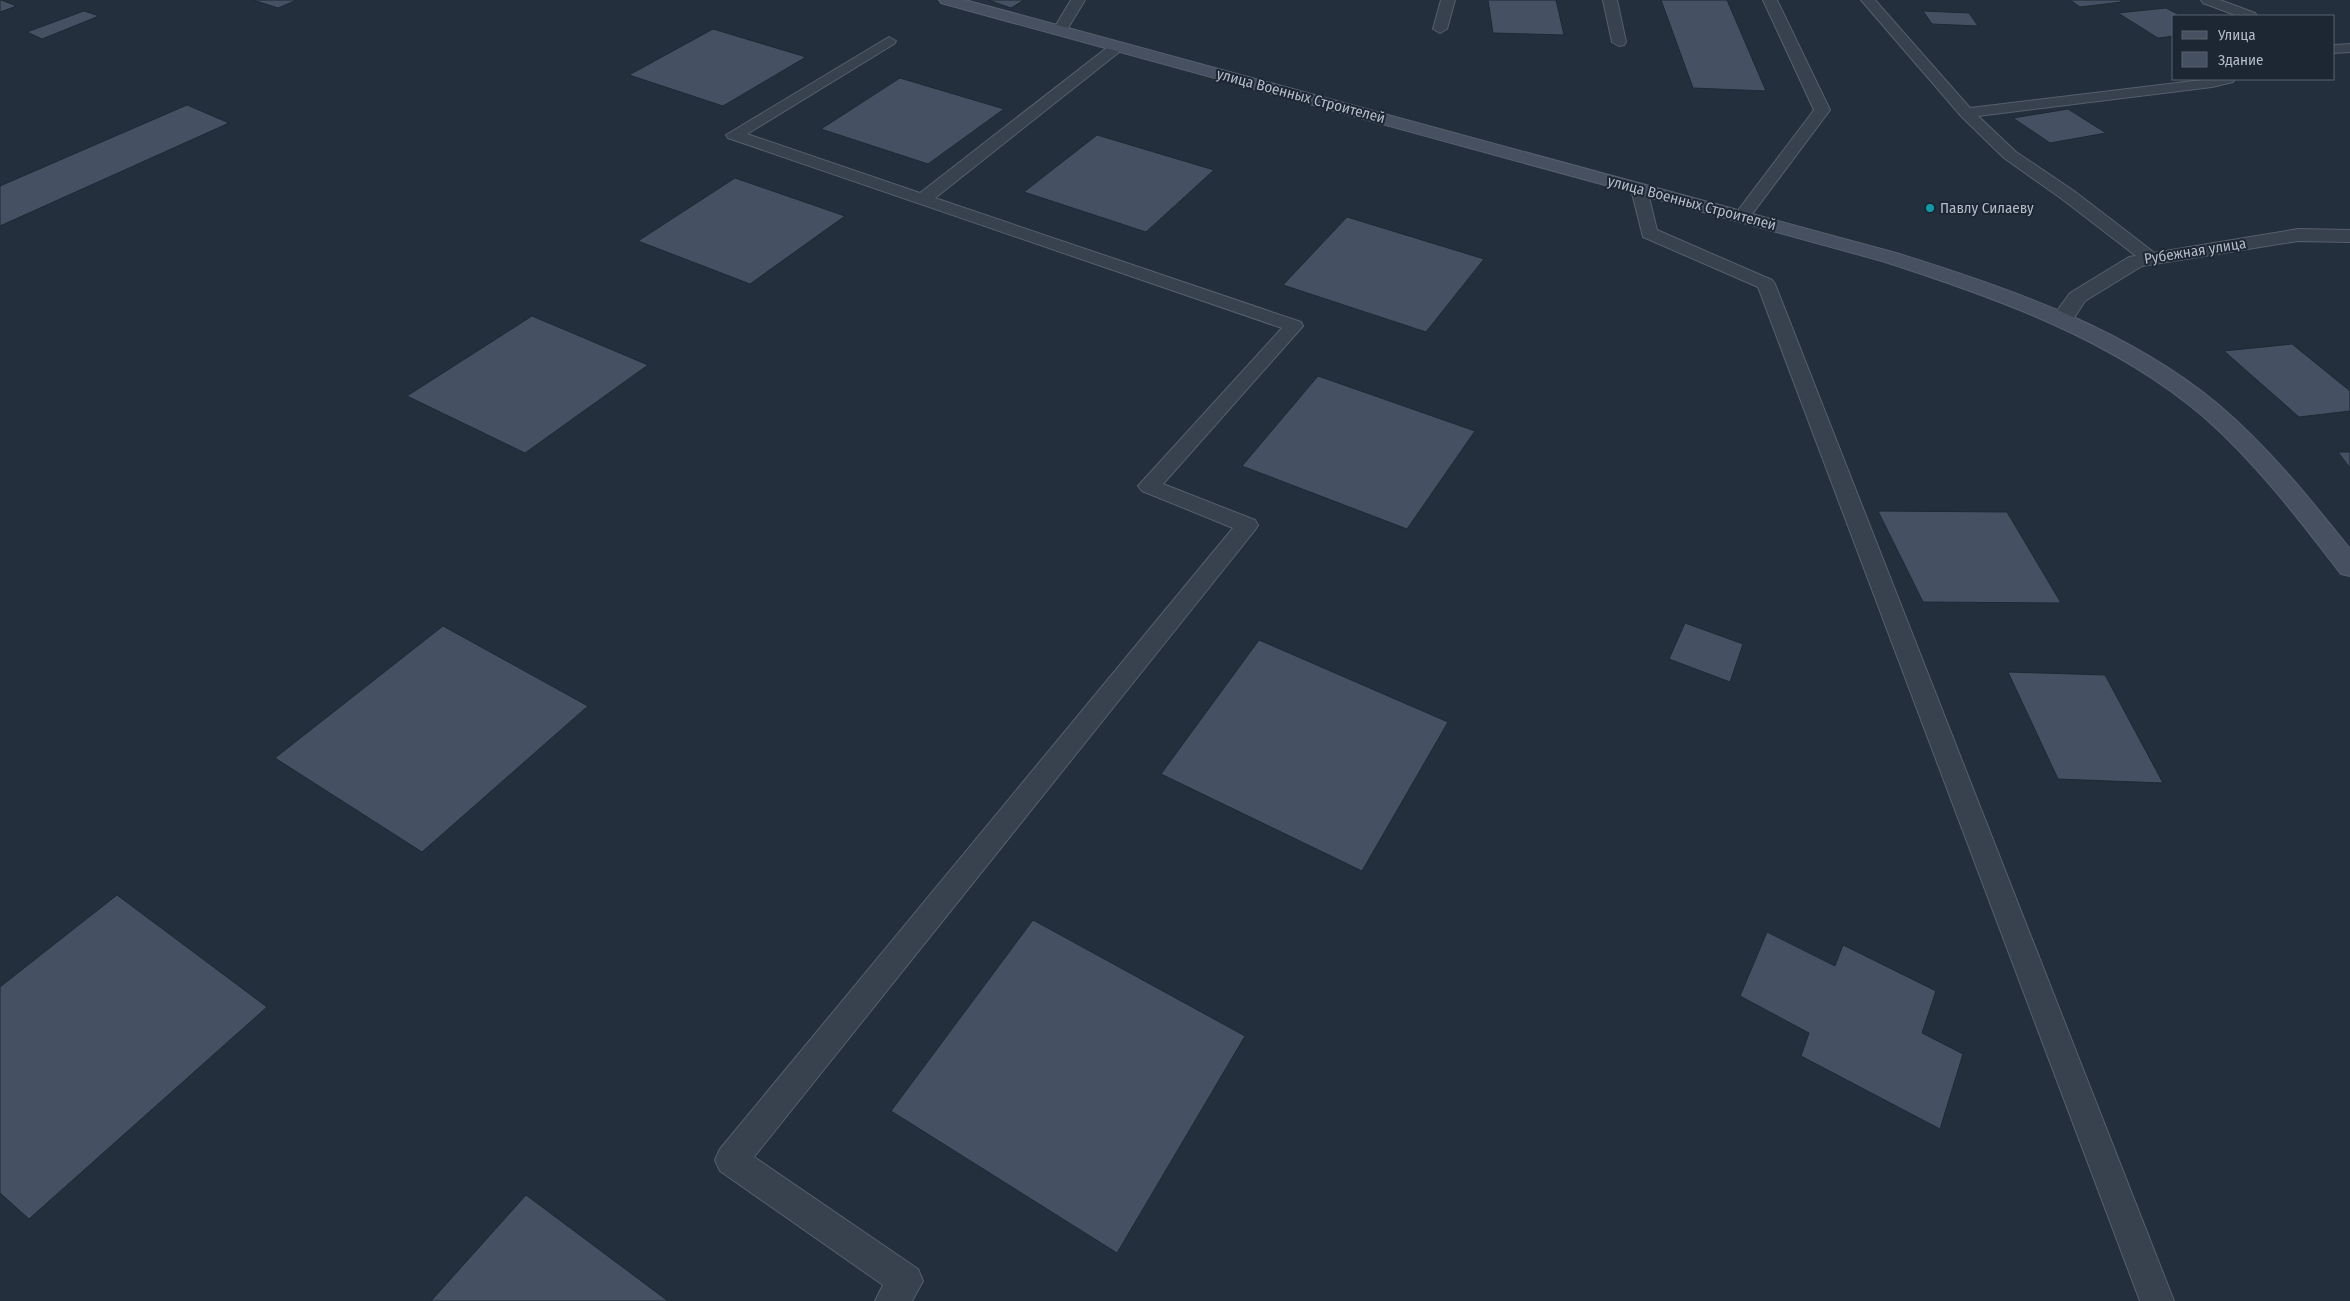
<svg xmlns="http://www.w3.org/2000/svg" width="2350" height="1301" viewBox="0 0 2350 1301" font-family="'Fira Sans Condensed',sans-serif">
<rect width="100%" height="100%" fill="#242f3e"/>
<path fill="#455162" stroke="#1f2835" d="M 0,0 L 1,0 L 17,6 L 0,12 Z
M 253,0 L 297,0 L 278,8 Z
M 988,0 L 1024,0 L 1011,8 Z
M 1488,0 L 1556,0 L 1564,35 L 1493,33 Z
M 1661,0 L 1727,0 L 1766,91 L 1693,88 Z
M 2070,0 L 2120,0 L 2122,2 L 2080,7 Z
M 2166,8 L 2181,16 L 2174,16 L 2174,36 L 2158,38 L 2118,13 Z
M 84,11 L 99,16 L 42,39 L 27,32 Z
M 1923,11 L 1969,13 L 1978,26 L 1932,24 Z
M 713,29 L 806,57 L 723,106 L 629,75 Z
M 900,78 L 1004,109 L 928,164 L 821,129 Z
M 187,105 L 229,123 L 0,226 L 0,186 Z
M 2068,109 L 2106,133 L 2050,143 L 2013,118 Z
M 1097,135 L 1214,170 L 1146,232 L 1024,192 Z
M 735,178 L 845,216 L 750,284 L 638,241 Z
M 1347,217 L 1484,259 L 1426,332 L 1283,285 Z
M 532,316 L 648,365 L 525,453 L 407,396 Z
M 2292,344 L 2350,391 L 2350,411 L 2299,417 L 2224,351 Z
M 1318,376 L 1475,431 L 1407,529 L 1242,466 Z
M 2338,452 L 2350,452 L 2350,468 Z
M 1878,511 L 2007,512 L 2061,603 L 1923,602 Z
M 1685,623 L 1743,644 L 1730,682 L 1669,659 Z
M 443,626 L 588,706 L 422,852 L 275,758 Z
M 1259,640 L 1448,722 L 1362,871 L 1161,774 Z
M 2008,672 L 2105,675 L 2163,783 L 2058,779 Z
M 117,895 L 267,1007 L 29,1219 L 0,1193 L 0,987 Z
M 1033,920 L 1245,1036 L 1117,1253 L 891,1111 Z
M 1767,932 L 1835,966 L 1843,945 L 1936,991 L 1922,1033 L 1963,1054 L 1940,1129 L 1801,1056 L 1809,1033 L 1740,996 Z
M 526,1195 L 668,1301 L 431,1301 Z"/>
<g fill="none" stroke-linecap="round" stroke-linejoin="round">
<g stroke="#565f6c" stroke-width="2">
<path id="lane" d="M 1071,0 L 1085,0 L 1065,33 L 1055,33 L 1053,30 Z
M 1441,0 L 1455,0 L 1447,29 L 1440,33 L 1433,29 Z
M 1603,0 L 1617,0 L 1626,42 L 1624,45 L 1619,46 L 1612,42 Z
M 1763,0 L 1777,0 L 1830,110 L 1747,221 L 1735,221 L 1733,217 L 1814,110 Z
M 1861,0 L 1875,0 L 1970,108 L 2210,79 L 2235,79 L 2233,82 L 2212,87 L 1978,116 L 2016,152 L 2074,191 L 2156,254 L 2159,258 L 2156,262 L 2144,262 L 2062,199 L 2004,158 L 1961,116 Z
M 2201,0 L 2220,0 L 2255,13 L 2257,16 L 2238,16 L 2203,3 Z
M 889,37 L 896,41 L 894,44 L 747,134 L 920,193 L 1113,43 L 1123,43 L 1125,46 L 1123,49 L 935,198 L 1301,322 L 1303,326 L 1163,484 L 1255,520 L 1258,525 L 1255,530 L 754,1157 L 918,1269 L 923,1281 L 912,1301 L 875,1301 L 883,1285 L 720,1171 L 715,1160 L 720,1149 L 1233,528 L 1142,491 L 1138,486 L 1282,328 L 728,138 L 726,135 Z
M 2350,44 L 2350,52 L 2334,53 L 2334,45 Z
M 1639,184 L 1645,185 L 1647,189 L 1657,230 L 1772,280 L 1775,284 L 2174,1301 L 2140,1301 L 1758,287 L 1643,237 L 1631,189 L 1633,185 Z"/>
</g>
<g stroke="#565f6c" stroke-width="2">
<path id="street" d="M 2298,229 L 2350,230 L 2350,242 L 2298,241 L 2142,266 L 2085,301 L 2070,324 L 2062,325 L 2054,324 L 2051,319 L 2070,293 L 2129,257 Z"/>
</g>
<g stroke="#565f6c" stroke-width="2">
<path id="secondary" d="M 939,0 L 965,0 L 1896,253 C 2009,288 2128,329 2220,406 C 2269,448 2310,499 2350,549 L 2350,576 L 2341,574 C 2299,519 2256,463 2204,417 C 2113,339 1994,297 1882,261 L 941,3 Z"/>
</g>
<use href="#lane" fill="#38414e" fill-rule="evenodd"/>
<use href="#street" fill="#38414e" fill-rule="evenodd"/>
<use href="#secondary" fill="#465061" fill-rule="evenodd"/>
</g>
<circle fill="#0f9aa8" stroke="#1d2633" stroke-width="2" cx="1930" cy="208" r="5"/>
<g text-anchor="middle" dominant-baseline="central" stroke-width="4" stroke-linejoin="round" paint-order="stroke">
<g font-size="15" fill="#b4bcc9" stroke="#1d2633">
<text transform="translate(1301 96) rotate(15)">улица Военных Строителей</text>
<text transform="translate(1692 203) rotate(15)">улица Военных Строителей</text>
<text transform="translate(2195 251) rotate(-9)">Рубежная улица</text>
</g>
<g font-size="15" fill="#b4bcc9" stroke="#1d2633" text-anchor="start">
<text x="1940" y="208">Павлу Силаеву</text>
</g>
</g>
<rect x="2172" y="15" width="162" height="65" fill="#1d2633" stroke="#59626f"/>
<rect x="2182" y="31" width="25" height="8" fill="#465061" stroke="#59626f"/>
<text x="2218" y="40" font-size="15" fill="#b4bcc9">Улица</text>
<rect x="2182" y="52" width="25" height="15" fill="#455162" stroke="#59626f"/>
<text x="2218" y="65" font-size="15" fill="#b4bcc9">Здание</text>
</svg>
